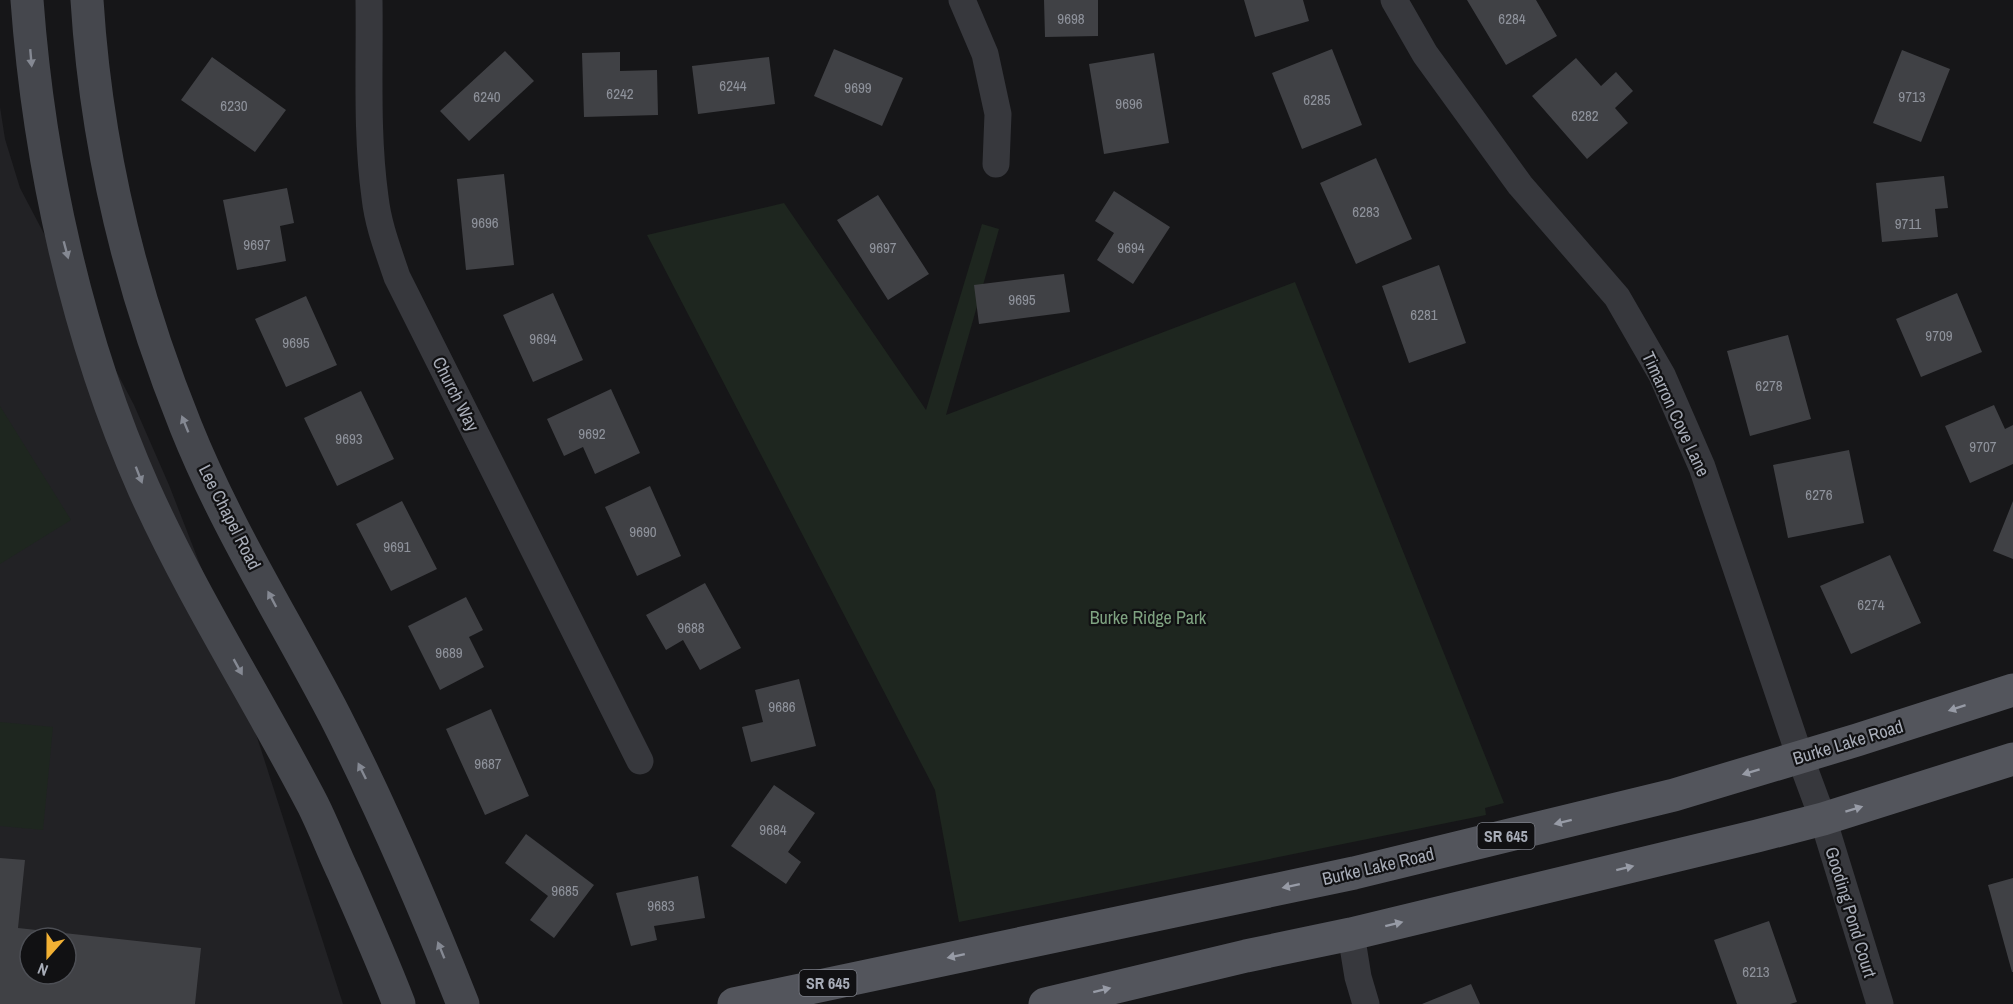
<svg xmlns="http://www.w3.org/2000/svg" width="2013" height="1004" viewBox="0 0 2013 1004" font-family="'Archivo Narrow',sans-serif">
<rect width="100%" height="100%" fill="#161618"/>
<path fill="#222225" fill-rule="evenodd" d="M 0,107 L 5,139 L 20,188 L 134,405 L 169,485 L 208,585 L 343,1004 L 0,1004 ZM 30,938 L 66,938 L 66,974 L 30,974 Z"/>
<path fill="#1e261f" d="M 784,203 L 926,410 L 982,224 L 999,229 L 946,415 L 1295,282 L 1504,803 L 1485,808 L 1486,815 L 959,922 L 935,790 L 647,235 Z
M 0,406 L 71,520 L 0,564 Z
M 0,722 L 53,727 L 43,830 L 0,826 Z"/>
<path fill="#404145" fill-rule="evenodd" d="M 1044,0 L 1098,0 L 1098,36 L 1045,37 Z
M 1244,0 L 1303,0 L 1309,21 L 1255,37 Z
M 1467,0 L 1536,0 L 1557,36 L 1506,65 Z
M 834,49 L 903,78 L 882,126 L 814,96 Z
M 1332,49 L 1362,125 L 1302,149 L 1272,73 Z
M 1902,50 L 1950,69 L 1921,142 L 1873,123 Z
M 505,51 L 534,81 L 469,141 L 440,111 Z
M 620,52 L 620,71 L 657,70 L 658,115 L 584,117 L 582,53 Z
M 1154,53 L 1169,143 L 1104,154 L 1089,64 Z
M 212,57 L 286,110 L 255,152 L 181,100 Z
M 769,57 L 775,104 L 698,114 L 692,66 Z
M 1576,58 L 1601,86 L 1616,72 L 1633,91 L 1615,108 L 1628,123 L 1587,159 L 1532,96 Z
M 1376,158 L 1412,239 L 1356,264 L 1320,183 Z
M 504,174 L 514,265 L 466,270 L 457,179 Z
M 1944,176 L 1948,208 L 1935,209 L 1938,237 L 1882,242 L 1876,183 Z
M 287,188 L 294,223 L 280,226 L 286,261 L 237,270 L 223,200 Z
M 1114,191 L 1170,227 L 1133,284 L 1097,260 L 1114,233 L 1095,221 Z
M 878,195 L 929,274 L 888,300 L 837,220 Z
M 1439,265 L 1466,343 L 1409,363 L 1382,286 Z
M 1064,274 L 1070,312 L 979,324 L 974,285 Z
M 553,293 L 583,360 L 533,382 L 503,315 Z
M 1957,293 L 1982,352 L 1921,377 L 1896,319 Z
M 306,296 L 337,365 L 286,387 L 255,319 Z
M 1788,335 L 1811,419 L 1750,436 L 1727,351 Z
M 611,389 L 640,453 L 595,474 L 583,447 L 564,456 L 547,419 Z
M 361,391 L 394,459 L 337,486 L 304,418 Z
M 1994,405 L 2005,429 L 2013,425 L 2013,464 L 1970,483 L 1945,426 Z
M 1849,450 L 1864,523 L 1788,538 L 1773,465 Z
M 650,486 L 681,556 L 637,576 L 605,507 Z
M 402,501 L 437,569 L 391,591 L 356,524 Z
M 2013,501 L 2013,559 L 1993,551 Z
M 1890,555 L 1921,623 L 1851,654 L 1820,586 Z
M 705,583 L 741,648 L 700,670 L 683,640 L 666,650 L 646,615 Z
M 466,597 L 483,630 L 469,637 L 484,667 L 440,690 L 408,626 Z
M 799,679 L 816,746 L 751,762 L 742,727 L 763,722 L 755,690 Z
M 491,709 L 529,796 L 485,815 L 446,729 Z
M 774,785 L 815,813 L 788,852 L 801,862 L 786,884 L 731,846 Z
M 526,834 L 594,885 L 554,938 L 530,920 L 548,896 L 505,863 Z
M 0,858 L 25,860 L 18,928 L 201,948 L 195,1004 L 0,1004 ZM 30,938 L 66,938 L 66,974 L 30,974 Z
M 698,876 L 705,918 L 654,926 L 657,940 L 631,946 L 616,893 Z
M 2013,878 L 2013,972 L 2012,972 L 1988,885 Z
M 1769,921 L 1797,1002 L 1790,1004 L 1737,1004 L 1714,940 Z
M 1471,984 L 1480,1004 L 1422,1004 Z"/>
<g fill="none" stroke-linecap="round" stroke-linejoin="round">
<path stroke="#37383d" stroke-width="27" d="M 369,0 C 370,65 366,132 375,197 C 378,225 388,250 397,277 L 640,761
M 962,0 L 985,54 L 998,114 L 996,164
M 1394,0 L 1425,54 L 1520,185 L 1617,297 L 1662,375 L 1702,467 L 1800,757 L 1823,819 L 1880,1004
M 1351,934 L 1358,977 L 1366,1004"/>
<path stroke="#45474d" stroke-width="33" d="M 27,0 C 39,164 77,338 144,489 C 193,598 258,699 313,805 C 324,827 333,851 344,874 C 363,917 382,960 399,1004
M 87,0 C 96,146 131,291 186,427 C 226,527 285,620 335,716 C 383,810 424,906 463,1004"/>
<path stroke="#53555c" stroke-width="33" d="M 734,1004 L 1354,873 L 1674,795 L 1857,740 L 2013,690
M 1045,1004 L 1246,956 L 1351,934 L 1757,836 L 1823,819 L 2013,759"/>
</g>
<defs><path id="oneway-solid" d="M-6-.8H1V-3.2L6.5 0L1 3.2V.8H-6Z" transform="scale(1.5)"/></defs>
<g fill="#858993">
<use href="#oneway-solid" transform="translate(31 58) rotate(85)"/>
<use href="#oneway-solid" transform="translate(66 250) rotate(75)"/>
<use href="#oneway-solid" transform="translate(185 424) rotate(-112)"/>
<use href="#oneway-solid" transform="translate(139 475) rotate(69)"/>
<use href="#oneway-solid" transform="translate(272 599) rotate(-118)"/>
<use href="#oneway-solid" transform="translate(238 667) rotate(61)"/>
<use href="#oneway-solid" transform="translate(362 771) rotate(-116)"/>
<use href="#oneway-solid" transform="translate(441 950) rotate(-112)"/>
</g>
<g fill="#979ba6">
<use href="#oneway-solid" transform="translate(1957 708) rotate(162)"/>
<use href="#oneway-solid" transform="translate(1751 772) rotate(163)"/>
<use href="#oneway-solid" transform="translate(1854 809) rotate(-17)"/>
<use href="#oneway-solid" transform="translate(1563 822) rotate(166)"/>
<use href="#oneway-solid" transform="translate(1625 868) rotate(-14)"/>
<use href="#oneway-solid" transform="translate(1291 886) rotate(168)"/>
<use href="#oneway-solid" transform="translate(1394 924) rotate(-14)"/>
<use href="#oneway-solid" transform="translate(956 956) rotate(168)"/>
<use href="#oneway-solid" transform="translate(1102 990) rotate(-14)"/>
</g>
<g text-anchor="middle" dominant-baseline="central" stroke-width="4.5" stroke-linejoin="round" paint-order="stroke">
<g font-size="15" fill="#8e929b">
<text x="1071" y="18">9698</text>
<text x="1512" y="18">6284</text>
<text x="733" y="85">6244</text>
<text x="858" y="87">9699</text>
<text x="620" y="93">6242</text>
<text x="487" y="96">6240</text>
<text x="1912" y="96">9713</text>
<text x="1317" y="99">6285</text>
<text x="1129" y="103">9696</text>
<text x="234" y="105">6230</text>
<text x="1585" y="115">6282</text>
<text x="1366" y="211">6283</text>
<text x="485" y="222">9696</text>
<text x="1908" y="223">9711</text>
<text x="257" y="244">9697</text>
<text x="883" y="247">9697</text>
<text x="1131" y="247">9694</text>
<text x="1022" y="299">9695</text>
<text x="1424" y="314">6281</text>
<text x="1939" y="335">9709</text>
<text x="543" y="338">9694</text>
<text x="296" y="342">9695</text>
<text x="1769" y="385">6278</text>
<text x="592" y="433">9692</text>
<text x="349" y="438">9693</text>
<text x="1983" y="446">9707</text>
<text x="1819" y="494">6276</text>
<text x="643" y="531">9690</text>
<text x="397" y="546">9691</text>
<text x="1871" y="604">6274</text>
<text x="691" y="627">9688</text>
<text x="449" y="652">9689</text>
<text x="782" y="706">9686</text>
<text x="488" y="763">9687</text>
<text x="773" y="829">9684</text>
<text x="565" y="890">9685</text>
<text x="661" y="905">9683</text>
<text x="1756" y="971">6213</text>
</g>
<g fill="#111113" stroke="#7b7e86" stroke-width="1.5">
<rect x="1477.5" y="823" width="57" height="26" rx="4.5"/>
<rect x="799.5" y="970" width="57" height="26" rx="4.5"/>
</g>
<g font-size="16" font-weight="bold" fill="#a8adb8">
<text x="1506" y="836">SR 645</text>
<text x="828" y="983">SR 645</text>
</g>
<g font-size="18" fill="#a8adb8" stroke="#111113">
<text transform="translate(456 394) rotate(63)">Church Way</text>
<text transform="translate(1676 414) rotate(65)">Timarron Cove Lane</text>
<text transform="translate(230 517) rotate(63)">Lee Chapel Road</text>
<text transform="translate(1848 742) rotate(-17)">Burke Lake Road</text>
<text transform="translate(1378 866) rotate(-13)">Burke Lake Road</text>
<text transform="translate(1851 912) rotate(73)">Gooding Pond Court</text>
</g>
<g font-size="18" fill="#7fa381" stroke="#111113">
<text x="1148" y="617">Burke Ridge Park</text>
</g>
</g>
<g transform="translate(48 956) rotate(201)"><circle r="28" fill="#111113" stroke="#4d4f55" stroke-width="1.5"/>
<path d="M0-4.5L10 22L0 15L-10 22Z" fill="#f2b134"/>
<text y="-9" font-size="16" font-weight="bold" text-anchor="middle" fill="#a8adb8">N</text>
</g>
</svg>
